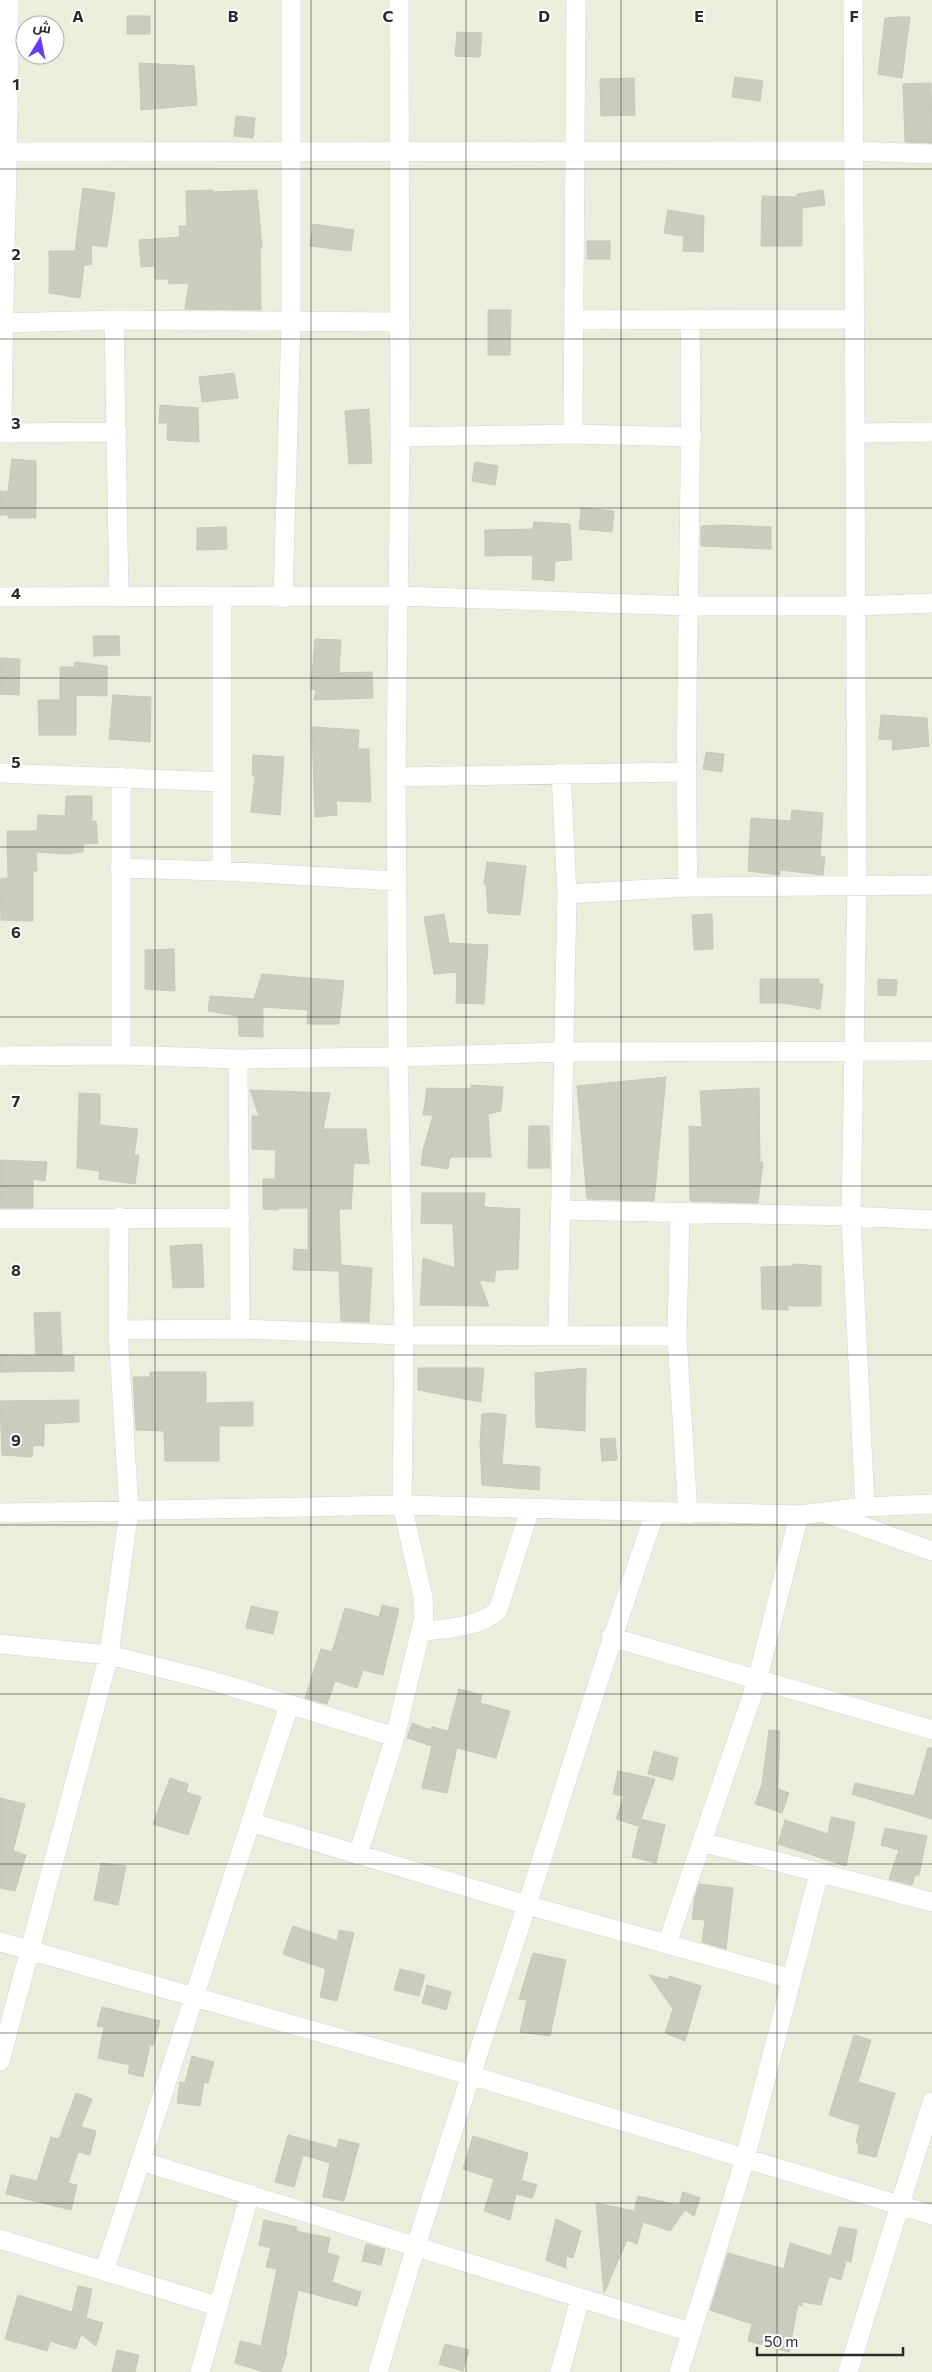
<svg xmlns="http://www.w3.org/2000/svg" width="932" height="2372" viewBox="0 0 932 2372" font-family="Commissioner,Cairo,sans-serif">
<rect width="100%" height="100%" fill="#ededdb"/>
<path fill="#cbccbe" stroke="#c7c9b5" d="M 127,16 L 150,16 L 150,34 L 127,34 Z
M 898,17 L 910,17 L 902,78 L 878,74 L 885,18 Z
M 457,32 L 482,33 L 480,57 L 455,56 Z
M 139,63 L 194,66 L 197,105 L 141,110 Z
M 735,77 L 763,81 L 760,101 L 732,97 Z
M 634,78 L 635,115 L 601,116 L 600,79 Z
M 931,83 L 932,143 L 905,142 L 903,84 Z
M 236,116 L 255,118 L 253,138 L 234,136 Z
M 83,188 L 115,193 L 107,247 L 91,245 L 92,264 L 84,265 L 80,298 L 49,293 L 49,251 L 75,251 Z
M 213,190 L 213,192 L 257,190 L 262,248 L 260,248 L 261,310 L 185,309 L 189,283 L 169,284 L 168,279 L 155,279 L 155,266 L 141,267 L 139,240 L 180,237 L 179,226 L 187,226 L 186,191 Z
M 823,190 L 825,205 L 802,208 L 802,246 L 761,246 L 762,196 L 797,197 L 797,194 Z
M 668,210 L 704,216 L 703,252 L 683,251 L 684,236 L 664,233 Z
M 313,224 L 354,230 L 351,251 L 310,246 Z
M 587,241 L 610,241 L 610,259 L 587,259 Z
M 488,310 L 511,310 L 510,355 L 488,355 Z
M 234,373 L 238,398 L 202,402 L 199,377 Z
M 160,405 L 198,408 L 199,442 L 167,440 L 168,423 L 159,423 Z
M 369,409 L 372,463 L 349,464 L 345,411 Z
M 12,459 L 36,461 L 36,518 L 8,518 L 8,515 L 0,515 L 0,491 L 8,492 Z
M 475,462 L 498,466 L 495,485 L 472,481 Z
M 581,508 L 614,511 L 612,532 L 579,529 Z
M 534,522 L 570,524 L 572,560 L 555,561 L 554,581 L 532,579 L 533,555 L 485,556 L 485,530 L 533,529 Z
M 721,525 L 771,527 L 771,549 L 701,546 L 701,526 Z
M 226,527 L 227,549 L 197,550 L 197,528 Z
M 93,636 L 119,636 L 120,655 L 94,656 Z
M 315,639 L 341,640 L 339,673 L 372,672 L 373,698 L 314,700 L 316,690 L 311,689 Z
M 0,658 L 20,659 L 19,695 L 0,694 Z
M 75,662 L 107,666 L 107,696 L 76,695 L 76,735 L 39,735 L 38,700 L 60,700 L 60,667 L 74,667 Z
M 113,695 L 151,697 L 150,742 L 109,739 Z
M 881,715 L 927,718 L 929,746 L 892,750 L 893,740 L 879,739 Z
M 312,727 L 359,730 L 358,749 L 369,749 L 371,802 L 336,801 L 337,815 L 315,817 Z
M 706,752 L 724,754 L 722,772 L 703,769 Z
M 253,755 L 284,757 L 280,815 L 251,812 L 255,775 L 252,775 Z
M 66,796 L 92,796 L 92,822 L 96,821 L 98,843 L 83,844 L 83,852 L 66,854 L 36,852 L 37,871 L 33,871 L 33,921 L 1,920 L 0,879 L 8,878 L 7,831 L 37,831 L 38,815 L 65,816 Z
M 792,810 L 823,813 L 820,857 L 825,857 L 823,875 L 780,870 L 780,875 L 748,871 L 751,818 L 791,821 Z
M 487,862 L 526,866 L 520,915 L 488,913 L 486,884 L 484,884 Z
M 444,914 L 449,943 L 488,945 L 484,1004 L 456,1003 L 457,972 L 434,974 L 424,917 Z
M 712,914 L 713,949 L 694,950 L 692,915 Z
M 174,949 L 175,991 L 145,989 L 145,950 Z
M 262,974 L 344,981 L 339,1024 L 307,1024 L 308,1010 L 263,1007 L 263,1037 L 239,1036 L 238,1016 L 208,1011 L 210,996 L 254,999 Z
M 760,979 L 819,979 L 819,984 L 823,984 L 820,1009 L 783,1003 L 760,1003 Z
M 878,979 L 897,980 L 896,996 L 878,995 Z
M 666,1077 L 654,1201 L 587,1199 L 577,1086 Z
M 471,1085 L 503,1087 L 501,1111 L 488,1114 L 491,1157 L 450,1157 L 448,1169 L 421,1165 L 423,1150 L 433,1115 L 423,1115 L 427,1088 L 471,1089 Z
M 759,1088 L 760,1162 L 763,1162 L 758,1203 L 690,1201 L 689,1126 L 702,1127 L 700,1091 Z
M 250,1090 L 330,1093 L 323,1129 L 366,1129 L 369,1164 L 354,1163 L 351,1209 L 339,1209 L 341,1265 L 372,1268 L 369,1322 L 341,1321 L 339,1271 L 293,1270 L 294,1249 L 308,1250 L 308,1208 L 278,1208 L 278,1210 L 263,1209 L 263,1179 L 275,1179 L 276,1150 L 252,1149 L 252,1116 L 259,1116 Z
M 79,1093 L 100,1094 L 100,1125 L 138,1129 L 134,1155 L 139,1155 L 135,1184 L 99,1179 L 100,1171 L 77,1168 Z
M 529,1126 L 549,1126 L 550,1168 L 528,1168 Z
M 0,1160 L 47,1162 L 45,1181 L 33,1179 L 33,1208 L 0,1208 Z
M 422,1193 L 485,1193 L 484,1207 L 520,1209 L 518,1269 L 496,1270 L 494,1282 L 479,1280 L 489,1306 L 420,1305 L 423,1258 L 455,1268 L 453,1224 L 421,1223 Z
M 202,1244 L 204,1287 L 173,1288 L 170,1246 Z
M 793,1264 L 821,1266 L 821,1306 L 787,1306 L 789,1310 L 762,1309 L 761,1267 L 793,1266 Z
M 60,1312 L 62,1356 L 74,1356 L 74,1371 L 0,1372 L 0,1355 L 36,1356 L 34,1313 Z
M 418,1368 L 484,1368 L 481,1402 L 418,1390 Z
M 586,1368 L 585,1431 L 536,1427 L 535,1373 Z
M 150,1372 L 206,1372 L 206,1403 L 253,1402 L 253,1426 L 219,1426 L 219,1461 L 165,1461 L 164,1431 L 136,1430 L 133,1377 L 150,1377 Z
M 79,1400 L 79,1422 L 44,1424 L 44,1446 L 33,1445 L 32,1457 L 2,1455 L 0,1401 Z
M 493,1413 L 506,1415 L 502,1464 L 540,1467 L 539,1490 L 482,1485 L 480,1442 L 482,1414 Z
M 615,1438 L 617,1460 L 602,1461 L 600,1439 Z
M 382,1605 L 399,1609 L 383,1675 L 363,1670 L 357,1688 L 335,1681 L 327,1704 L 305,1698 L 321,1649 L 332,1652 L 345,1608 L 379,1617 Z
M 251,1606 L 278,1612 L 273,1634 L 246,1628 Z
M 459,1689 L 482,1695 L 480,1703 L 510,1711 L 496,1758 L 457,1748 L 447,1793 L 422,1788 L 432,1746 L 407,1738 L 412,1723 L 431,1730 L 432,1727 L 448,1731 Z
M 769,1730 L 780,1731 L 778,1789 L 789,1793 L 782,1813 L 755,1804 L 762,1784 Z
M 928,1748 L 932,1748 L 932,1819 L 852,1794 L 855,1783 L 914,1796 Z
M 654,1751 L 678,1758 L 673,1780 L 648,1774 Z
M 618,1771 L 655,1779 L 641,1819 L 665,1825 L 656,1863 L 632,1857 L 640,1822 L 638,1826 L 616,1819 L 624,1796 L 613,1794 Z
M 170,1778 L 188,1784 L 186,1792 L 201,1797 L 188,1835 L 153,1824 Z
M 0,1798 L 25,1804 L 13,1851 L 26,1855 L 15,1891 L 0,1888 Z
M 831,1817 L 855,1822 L 846,1866 L 778,1844 L 785,1820 L 828,1834 Z
M 885,1828 L 927,1836 L 919,1875 L 915,1875 L 912,1885 L 889,1879 L 899,1850 L 881,1845 Z
M 101,1863 L 126,1866 L 118,1905 L 94,1900 Z
M 699,1884 L 733,1888 L 726,1949 L 702,1942 L 705,1920 L 692,1919 L 695,1897 Z
M 293,1926 L 337,1941 L 339,1930 L 354,1933 L 337,2001 L 320,1997 L 326,1969 L 283,1954 Z
M 533,1953 L 566,1960 L 550,2036 L 520,2032 L 527,2000 L 519,1999 Z
M 400,1969 L 425,1975 L 419,1996 L 394,1990 Z
M 649,1975 L 669,1980 L 669,1976 L 701,1986 L 685,2041 L 665,2033 L 673,2009 Z
M 427,1985 L 451,1992 L 446,2010 L 422,2003 Z
M 102,2007 L 160,2021 L 153,2046 L 150,2045 L 143,2077 L 128,2073 L 130,2065 L 98,2058 L 104,2027 L 97,2026 Z
M 854,2035 L 871,2040 L 858,2082 L 895,2093 L 876,2157 L 858,2153 L 859,2143 L 856,2143 L 860,2125 L 829,2115 Z
M 192,2056 L 214,2062 L 208,2083 L 204,2082 L 200,2106 L 177,2103 L 180,2082 L 185,2083 Z
M 76,2093 L 92,2099 L 81,2127 L 96,2131 L 90,2155 L 78,2152 L 68,2183 L 77,2185 L 71,2210 L 6,2194 L 11,2175 L 37,2181 L 51,2137 L 59,2139 Z
M 288,2135 L 337,2148 L 339,2139 L 359,2144 L 344,2201 L 323,2197 L 330,2163 L 303,2155 L 294,2187 L 275,2182 Z
M 473,2136 L 528,2153 L 521,2180 L 537,2185 L 532,2198 L 516,2194 L 510,2220 L 484,2211 L 494,2179 L 463,2169 Z
M 683,2192 L 700,2198 L 694,2216 L 685,2210 L 670,2231 L 643,2222 L 637,2244 L 627,2240 L 604,2293 L 596,2203 L 634,2211 L 638,2196 L 679,2205 Z
M 556,2219 L 581,2231 L 573,2258 L 566,2256 L 566,2268 L 546,2260 Z
M 264,2220 L 297,2227 L 296,2231 L 330,2238 L 327,2253 L 339,2256 L 332,2282 L 361,2292 L 357,2306 L 298,2290 L 286,2351 L 287,2352 L 281,2372 L 264,2372 L 235,2363 L 240,2341 L 261,2346 L 277,2269 L 266,2267 L 271,2248 L 259,2245 Z
M 839,2227 L 857,2230 L 851,2262 L 846,2261 L 841,2280 L 829,2276 L 821,2305 L 802,2302 L 802,2306 L 798,2304 L 789,2352 L 748,2341 L 752,2324 L 710,2310 L 728,2253 L 784,2269 L 790,2243 L 831,2256 Z
M 366,2244 L 385,2249 L 381,2265 L 362,2261 Z
M 78,2286 L 92,2289 L 86,2318 L 103,2323 L 96,2346 L 81,2334 L 76,2349 L 50,2341 L 47,2351 L 5,2339 L 18,2295 L 72,2312 Z
M 445,2344 L 469,2350 L 463,2371 L 439,2364 Z
M 117,2350 L 139,2355 L 135,2372 L 112,2372 Z"/>
<g fill="none" stroke-linecap="round" stroke-linejoin="round">
<g stroke="#d5d0e4" stroke-width="20">
<path id="street" d="M 853,0 L 857,885 L 851,1216 L 865,1507
M 0,152 L 854,151 L 932,154
M 114,320 L 119,597
M 574,320 L 855,319
M 3,323 L 114,320 L 399,322
M 0,433 L 117,432
M 2,433 C 3,289 9,144 9,0
M 856,433 L 932,432
M 573,434 L 576,0
M 400,437 L 573,434 L 692,437
M 0,597 L 397,596 L 690,606 L 857,606 L 932,603
M 222,598 L 222,871
M 283,598 L 291,323 L 291,0
M 0,773 L 222,782
M 396,777 L 685,772
M 120,868 L 222,871 L 396,881
M 688,887 C 683,698 693,509 690,320
M 567,894 L 688,887 L 932,885
M 121,1055 L 121,777
M 0,1056 L 121,1055 L 238,1059 L 398,1057 L 564,1052 L 932,1051
M 238,1059 L 240,1329
M 562,1210 L 851,1216 L 932,1220
M 680,1213 L 677,1336 L 688,1514
M 0,1219 L 240,1218
M 118,1330 L 240,1329 L 404,1335 L 677,1336
M 558,1336 L 567,894 L 561,773
M 0,1513 L 402,1505 L 799,1515 L 865,1507 L 932,1504
M 828,1514 L 932,1551
M 421,1632 C 446,1628 479,1628 498,1610 L 530,1509
M 611,1637 L 932,1730
M 0,1644 L 109,1655 L 213,1681 L 395,1737
M 250,1822 L 527,1905 L 792,1979
M 702,1842 L 932,1902
M 358,1855 L 395,1737 L 424,1617 L 423,1597 L 402,1505 L 404,1335 L 398,1057 L 396,777 L 400,437 L 399,0
M 0,1942 L 470,2075 L 932,2215
M 667,1944 L 757,1681 L 799,1515
M 0,2061 L 109,1655 L 129,1511 L 118,1330 L 119,1217
M 141,2161 L 690,2332
M 0,2239 L 217,2306
M 104,2271 C 168,2083 226,1894 289,1706
M 200,2372 L 250,2194
M 378,2372 C 424,2215 476,2060 527,1905 C 569,1774 609,1643 655,1513
M 560,2372 L 580,2299
M 679,2372 L 745,2159 L 819,1873
M 848,2372 L 932,2102"/>
</g>
<use href="#street" stroke="#fff" stroke-width="19"/>
</g>
<path fill="none" stroke="#2a2a2a" stroke-width="1" stroke-opacity="0.55" d="M 155,0 L 155,2372M 311,0 L 311,2372M 466,0 L 466,2372M 621,0 L 621,2372M 777,0 L 777,2372M 0,169 L 932,169M 0,339 L 932,339M 0,508 L 932,508M 0,678 L 932,678M 0,847 L 932,847M 0,1017 L 932,1017M 0,1186 L 932,1186M 0,1355 L 932,1355M 0,1525 L 932,1525M 0,1694 L 932,1694M 0,1864 L 932,1864M 0,2033 L 932,2033M 0,2203 L 932,2203"/>
<g font-size="16" text-anchor="middle" font-weight="bold" fill="#2a2a2a" stroke="#fff" stroke-width="4" stroke-linejoin="round" paint-order="stroke">
<text x="78" y="22">A</text>
<text x="233" y="22">B</text>
<text x="388" y="22">C</text>
<text x="544" y="22">D</text>
<text x="699" y="22">E</text>
<text x="854" y="22">F</text>
<text x="16" y="90">1</text>
<text x="16" y="260">2</text>
<text x="16" y="429">3</text>
<text x="16" y="599">4</text>
<text x="16" y="768">5</text>
<text x="16" y="938">6</text>
<text x="16" y="1107">7</text>
<text x="16" y="1276">8</text>
<text x="16" y="1446">9</text>
</g>
<g transform="translate(40 40) rotate(10)"><circle r="24" fill="#ffffff" stroke="#aaaaaa"/>
<path d="M0-4L9 19L0 12L-9 19Z" fill="#6637ff"/>
<text y="-8" font-size="14" font-weight="bold" text-anchor="middle" fill="#2a2a2a">ش</text>
</g>
<path d="M757 2347v8h146v-8" fill="none" stroke="#2a2a2a" stroke-width="2.5"/>
<text x="764" y="2347" font-size="15" fill="#2a2a2a" stroke="#ffffff" stroke-width="4" paint-order="stroke">50 m</text>
</svg>
